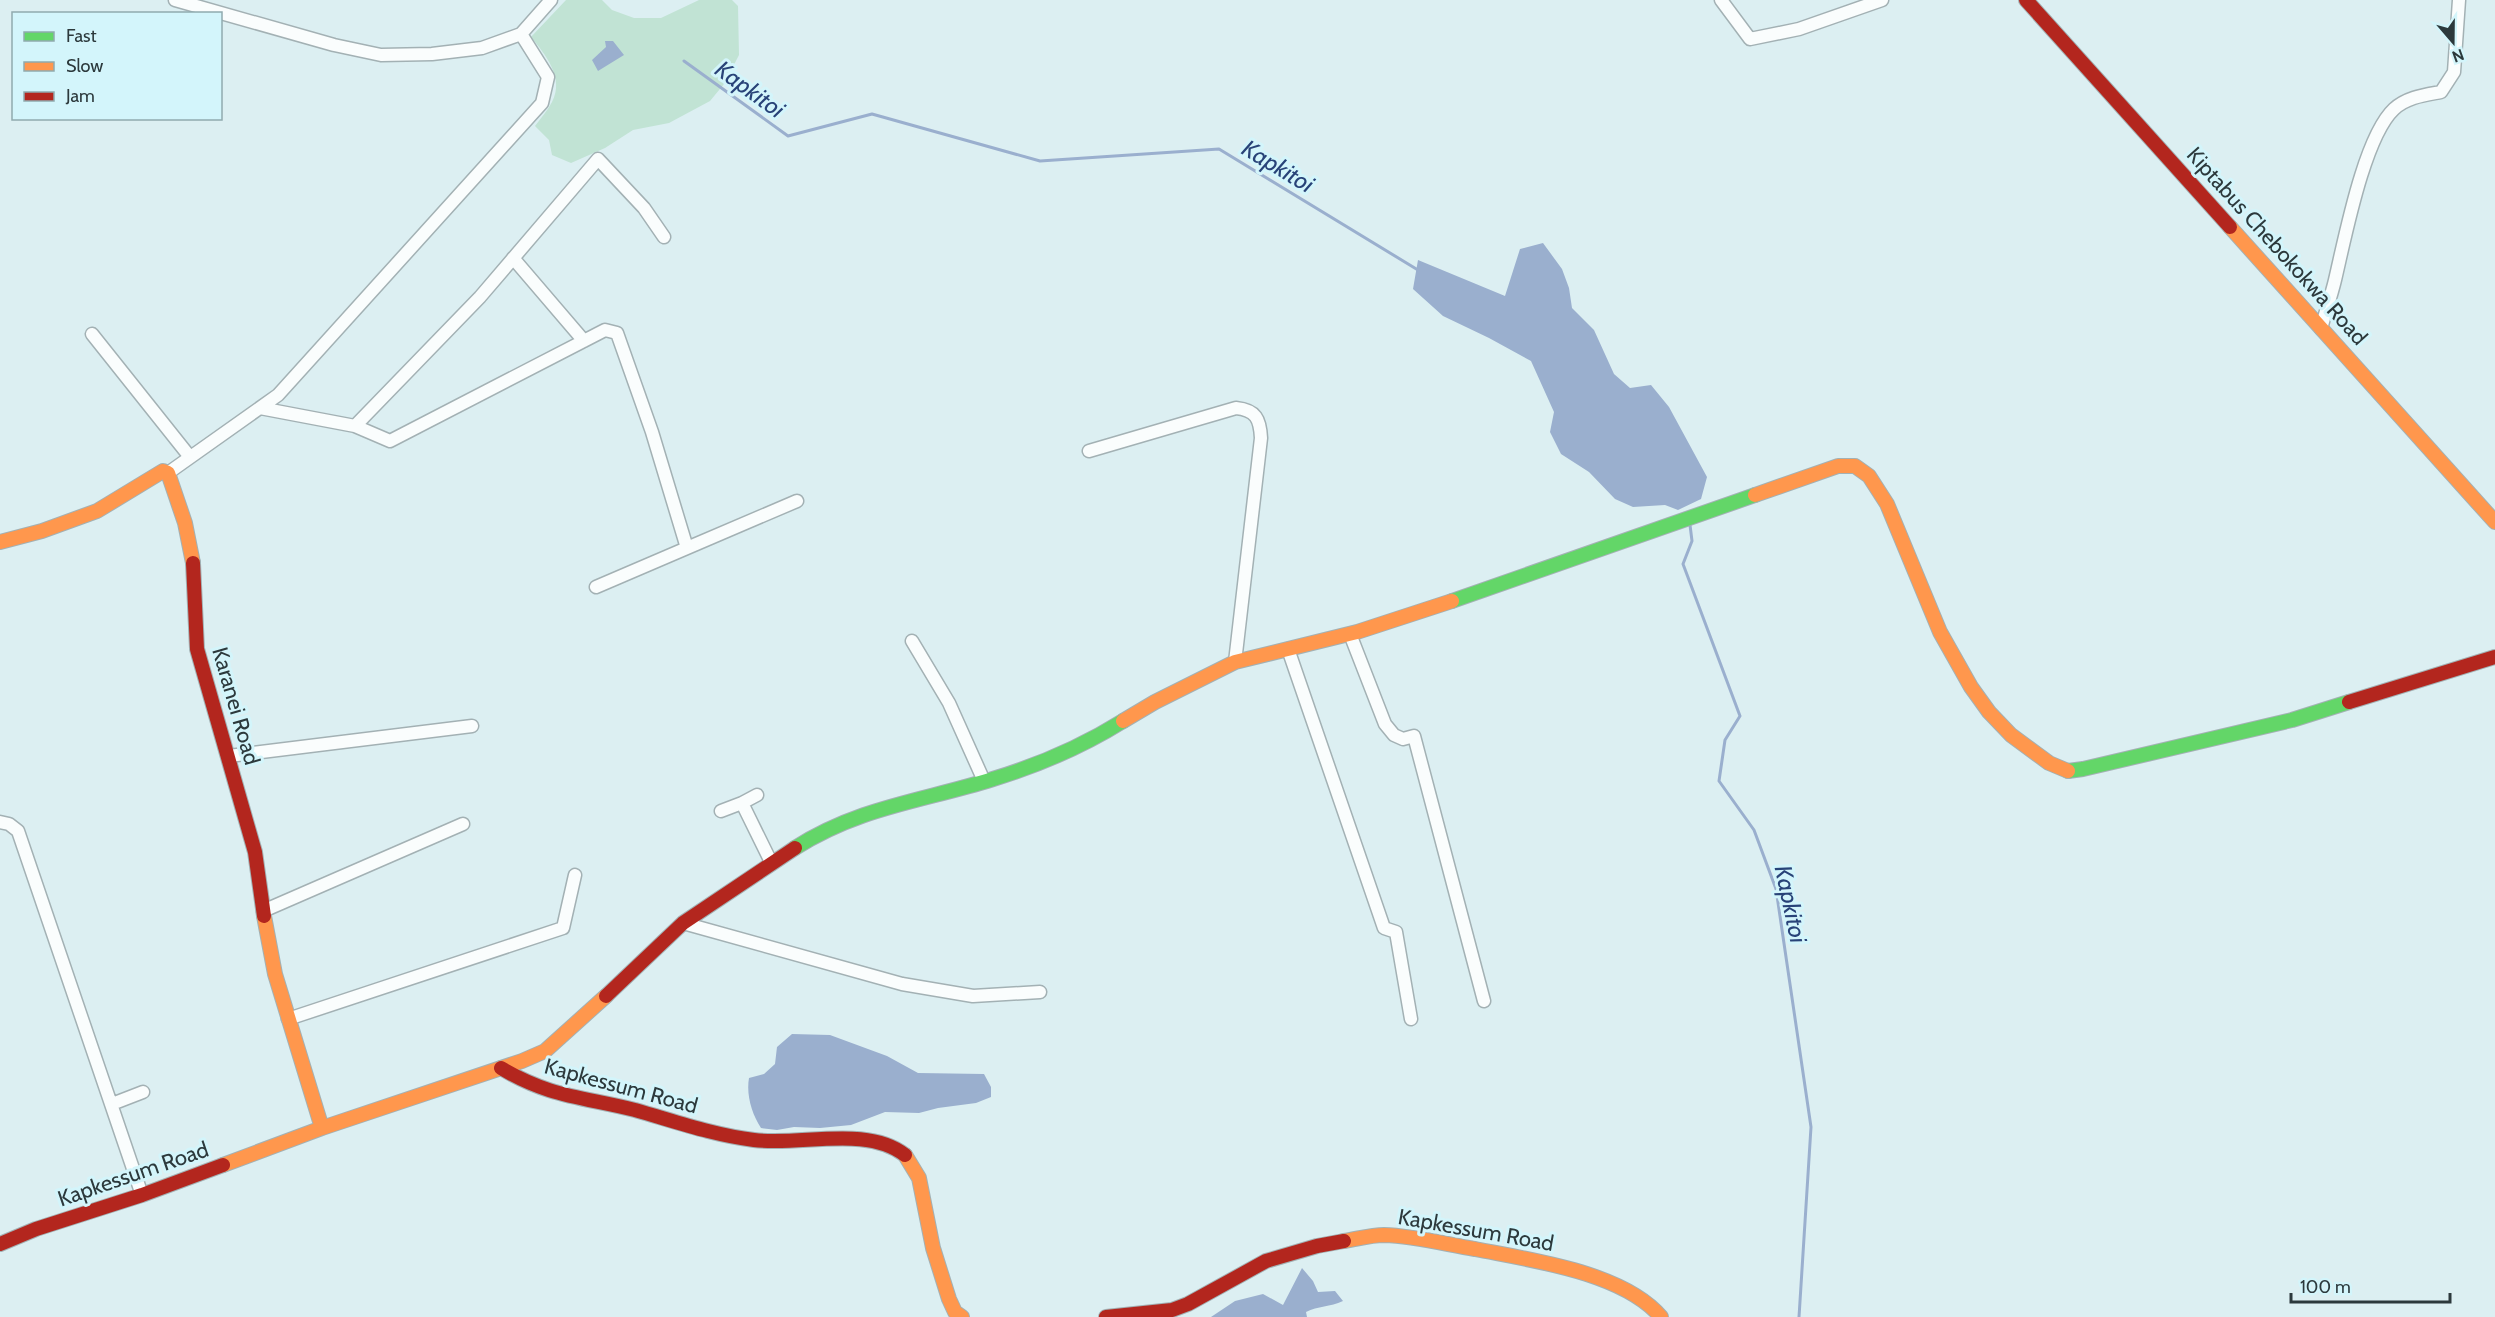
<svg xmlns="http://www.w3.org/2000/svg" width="2495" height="1317" viewBox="0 0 2495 1317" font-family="Cabin,sans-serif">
<rect width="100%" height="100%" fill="#dceff2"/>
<path fill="#c1e3d4" d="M 566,0 L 602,0 L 612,10 L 634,18 L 661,18 L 699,0 L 732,0 L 738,6 L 739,55 L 724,84 L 710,101 L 669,123 L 633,130 L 605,148 L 571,163 L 552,155 L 549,140 L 535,126 C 541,118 548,110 552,102 C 565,78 545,54 531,37 Z"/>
<path fill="#9aafce" d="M 605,41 L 613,41 L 624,55 L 598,71 L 592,60 L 606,47 Z
M 1543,243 L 1562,269 L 1569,288 L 1572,308 L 1594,330 L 1614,374 L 1630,388 L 1651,385 L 1669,407 L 1707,477 L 1701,499 L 1678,510 L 1665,505 L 1633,507 L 1615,499 L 1589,472 L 1561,454 L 1550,432 L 1554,412 L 1531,361 L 1489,338 L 1443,316 L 1413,289 L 1418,260 L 1505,296 L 1520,249 Z
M 792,1034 L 830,1035 L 887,1056 L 918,1073 L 984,1074 L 991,1087 L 991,1097 L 976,1103 L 938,1108 L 919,1113 L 885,1112 L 851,1125 L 820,1128 L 794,1127 L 777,1130 L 761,1128 C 752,1114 746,1095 749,1078 L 764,1074 L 775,1064 L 777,1047 Z
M 1302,1268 L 1313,1281 L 1318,1292 L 1335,1291 L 1343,1301 C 1330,1307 1318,1306 1306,1312 L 1307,1317 L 1211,1317 L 1235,1301 L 1263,1294 L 1283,1305 Z"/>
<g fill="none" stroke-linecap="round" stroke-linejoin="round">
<path stroke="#9aafce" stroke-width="3" d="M 684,61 L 788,136 L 872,114 L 1040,161 L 1219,149 L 1418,270
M 1690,525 L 1692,541 L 1683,564 L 1740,716 L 1725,740 L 1719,781 L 1754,830 L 1776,889 L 1811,1127 L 1799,1317"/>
<g stroke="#a3b1b4" stroke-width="15">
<path id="street" d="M 175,0 L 334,45 L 381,55 L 432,54 L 482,48 L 521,34 L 551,0
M 1721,0 L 1750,39 L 1799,29 L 1882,0
M 513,258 L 584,341
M 2321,329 C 2325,313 2331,297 2335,280 C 2345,238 2364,137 2394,109 C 2407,97 2425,95 2441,92 L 2454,72 L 2459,0
M 92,334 L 190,457
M 260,408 L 355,426 L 390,441 L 605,330 L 617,333 L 652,432 L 687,548 L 797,501
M 355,426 L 480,297 L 598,159 L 644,208 L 664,237
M 1089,451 L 1236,408 C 1256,410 1260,419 1261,438 L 1235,662
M 168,473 L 278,395 L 542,103 L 548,77 L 521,34
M 596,587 L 687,548
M 1350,634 L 1385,724 L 1394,735 L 1403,739 L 1414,736 L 1484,1001
M 912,641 L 949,703 L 984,781
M 1288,649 L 1384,928 L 1396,932 L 1411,1019
M 229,756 L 472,726
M 742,803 L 757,795
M 721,811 L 742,803 L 771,862
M 0,822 L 9,824 L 18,831 L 142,1195
M 263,911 L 463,824
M 683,923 L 902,984 L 973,996 L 1040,992
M 288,1019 L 563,928 L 575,875
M 112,1104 L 143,1092"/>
</g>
<g stroke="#a3b1b4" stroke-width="16">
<path id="fast" d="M 1452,601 L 1755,495
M 2068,771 L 2083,769 L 2292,720 L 2349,702
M 795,848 C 859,807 923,801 993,779 C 1039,765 1083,746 1123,721"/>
</g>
<g stroke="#a3b1b4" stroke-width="16">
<path id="slow" d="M 2230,227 L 2495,522
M 1755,495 L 1838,466 L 1855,466 L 1869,476 L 1887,504 L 1940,632 L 1971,687 L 1989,712 L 2011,735 L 2049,763 L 2068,771
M 0,542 L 42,531 L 97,511 L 163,471 L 168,473 L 185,523 L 193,563
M 1123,721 L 1155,702 L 1235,662 L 1357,632 L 1452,601
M 264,916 L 275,974 L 322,1128
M 905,1155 L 919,1178 L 933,1248 L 949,1299 L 955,1312 L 962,1317
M 223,1165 L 322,1128 L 522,1061 L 545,1051 L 606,996
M 1344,1241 C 1357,1239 1371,1235 1384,1235 C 1415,1236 1445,1244 1475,1249 C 1530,1260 1623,1272 1661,1317"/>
</g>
<g stroke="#a3b1b4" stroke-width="16">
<path id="jam" d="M 2026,0 L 2230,227
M 193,563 L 197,649 L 255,852 L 264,916
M 2349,702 L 2495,657
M 606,996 L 683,923 L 795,848
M 501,1068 C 549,1097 583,1097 635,1110 C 674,1121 713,1135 754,1140 C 801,1146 867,1125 905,1155
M 0,1244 L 36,1229 L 142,1195 L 223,1165
M 1106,1317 L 1172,1310 L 1188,1304 L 1266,1261 L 1317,1246 L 1344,1241"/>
</g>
<use href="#street" stroke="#fafdfd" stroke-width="12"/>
<use href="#fast" stroke="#63d668" stroke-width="14"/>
<use href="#slow" stroke="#ff974d" stroke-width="14"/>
<use href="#jam" stroke="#b3261e" stroke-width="14"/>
</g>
<g text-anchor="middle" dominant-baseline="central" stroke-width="6" stroke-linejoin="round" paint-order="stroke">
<g font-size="22" fill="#2c393c" stroke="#d3f5fb">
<text transform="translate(2277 246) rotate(48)">Kiptabus Chebokokwa Road</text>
<text transform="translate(236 706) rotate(74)">Karanei Road</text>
<text transform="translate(621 1086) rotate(15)">Kapkessum Road</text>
<text transform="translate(133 1174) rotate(-19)">Kapkessum Road</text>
<text transform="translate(1476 1230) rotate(10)">Kapkessum Road</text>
</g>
<g font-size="24" font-style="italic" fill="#284378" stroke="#d3f5fb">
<text transform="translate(750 89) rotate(36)">Kapkitoi</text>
<text transform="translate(1278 166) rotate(31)">Kapkitoi</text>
<text transform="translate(1791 904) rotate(78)">Kapkitoi</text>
</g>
</g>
<rect x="12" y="12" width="210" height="108" fill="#d3f5fb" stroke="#90aaaf" stroke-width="1.5"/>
<rect x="24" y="32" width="30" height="9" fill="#63d668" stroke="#90aaaf" stroke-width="1.5"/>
<text x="66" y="42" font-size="18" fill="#2c393c">Fast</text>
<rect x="24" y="62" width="30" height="9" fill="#ff974d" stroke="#90aaaf" stroke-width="1.5"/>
<text x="66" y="72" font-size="18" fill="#2c393c">Slow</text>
<rect x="24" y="92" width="30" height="9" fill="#b3261e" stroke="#90aaaf" stroke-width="1.5"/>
<text x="66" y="102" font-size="18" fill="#2c393c">Jam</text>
<g transform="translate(2453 42) rotate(160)" stroke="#d3f5fb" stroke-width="4.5" paint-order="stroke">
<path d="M0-4.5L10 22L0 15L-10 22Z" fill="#2c393c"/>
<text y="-9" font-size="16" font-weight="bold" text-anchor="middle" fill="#2c393c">N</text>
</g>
<path d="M2291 1293v9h159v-9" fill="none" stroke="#2c393c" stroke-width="3"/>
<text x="2300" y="1293" font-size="18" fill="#2c393c" stroke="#d3f5fb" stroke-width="4.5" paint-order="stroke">100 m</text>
</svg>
